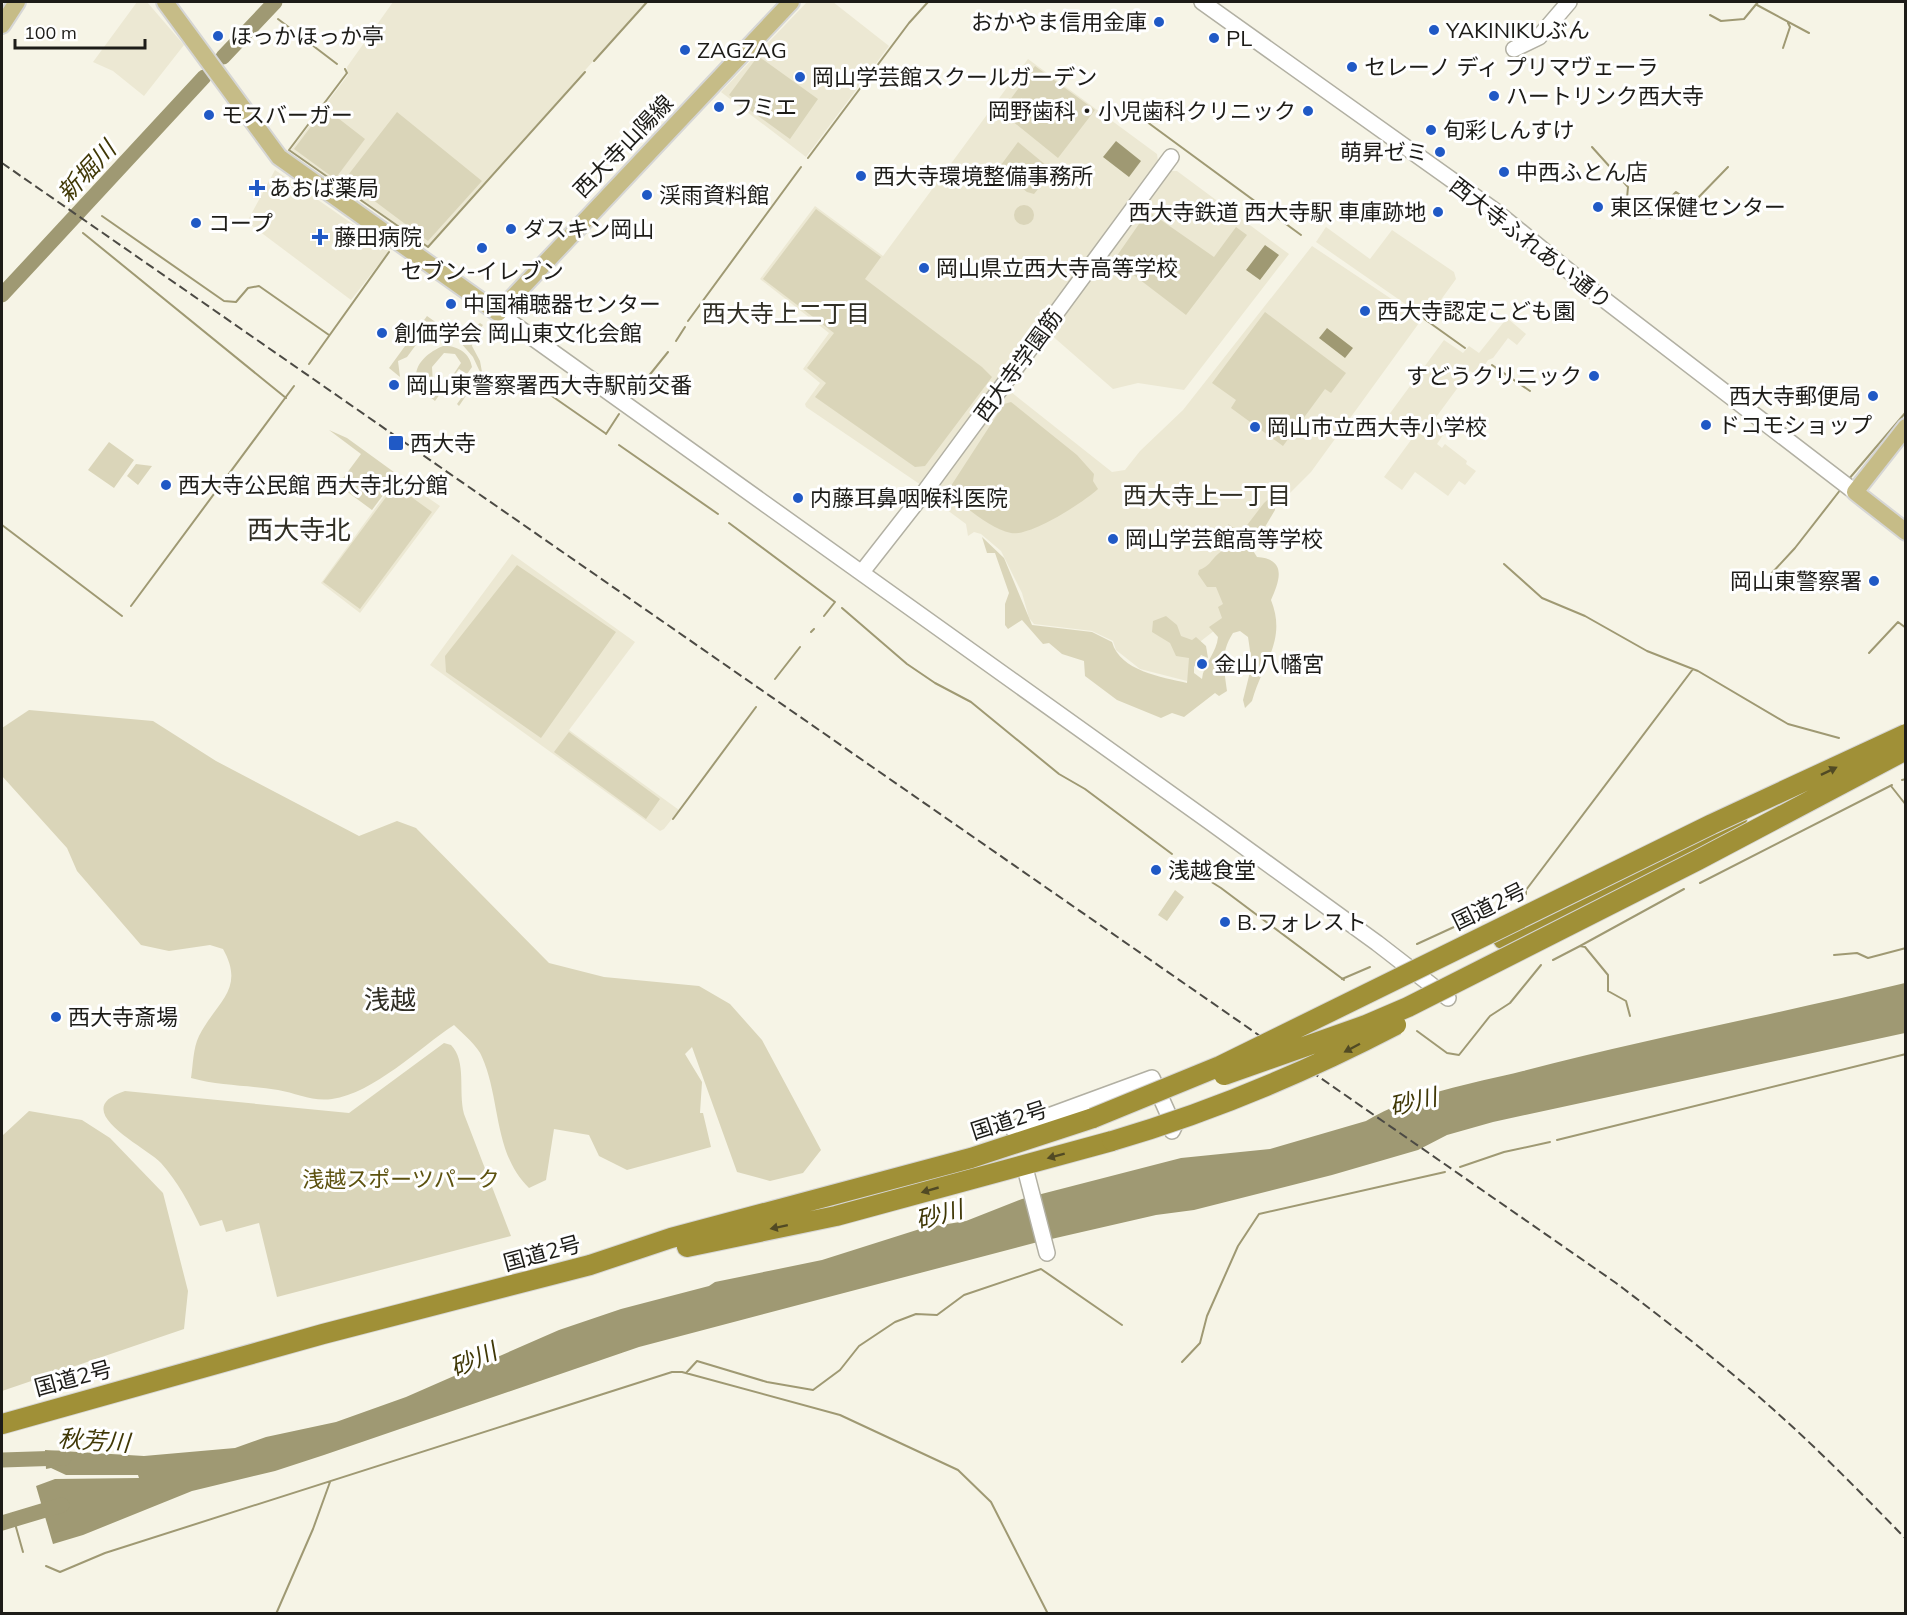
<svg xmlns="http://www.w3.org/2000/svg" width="1907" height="1615" viewBox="0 0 1907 1615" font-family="Mulish,'Noto Sans JP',sans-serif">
<rect width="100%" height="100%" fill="#f6f4e6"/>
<path fill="#ece8d3" d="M 137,2 L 147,2 L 184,45 L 144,96 L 113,71 L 93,62 Z
M 393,2 L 646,2 L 428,246 L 291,150 L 348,75 L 347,67 Z
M 807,2 L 833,2 L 889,46 L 806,157 L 721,92 Z
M 1028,59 L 1157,154 L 1158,161 L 921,485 L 806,407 L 805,404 L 820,383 L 803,369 L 829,333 L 760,279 L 815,206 L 883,256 Z
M 275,170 L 390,250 L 351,300 L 247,222 Z
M 1168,171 L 1177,171 L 1289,254 L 1184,390 L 1138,383 L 1113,389 L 1049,333 Z
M 1326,227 L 1370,259 L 1392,230 L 1454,272 L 1456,279 L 1427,319 L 1316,242 Z
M 1312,246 L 1417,316 L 1414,320 L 1419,323 L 1311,472 L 1288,495 L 1279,489 L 1268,504 L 1224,623 L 1201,641 L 1187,681 L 1140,669 L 1116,650 L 1113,641 L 1092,631 L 1034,624 L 1029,618 L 1022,593 L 1001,551 L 981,534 L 974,532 L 968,536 L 966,524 L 931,498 L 932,492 L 1005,392 L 1011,392 L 1112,472 L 1125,470 L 1140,451 L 1183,410 Z
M 1507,318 L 1526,334 L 1517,345 L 1508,338 L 1493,358 L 1488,360 L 1478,376 L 1470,371 L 1434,420 L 1441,426 L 1438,431 L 1443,435 L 1437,444 L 1442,448 L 1445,444 L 1467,461 L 1466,464 L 1476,471 L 1465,485 L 1459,481 L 1448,496 L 1415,472 L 1402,490 L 1384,477 L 1411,440 L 1385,420 L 1444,340 L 1463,353 L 1469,346 L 1479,353 Z
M 398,477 L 440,506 L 360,613 L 321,583 Z
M 512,554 L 635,642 L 569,730 L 679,810 L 664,829 L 660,831 L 430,665 Z"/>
<path fill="#dad5b9" d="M 758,56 L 818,99 L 790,139 L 729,95 Z
M 1035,66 L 1095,110 L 1058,158 L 1001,112 Z
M 325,108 L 365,139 L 335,179 L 294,149 Z
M 397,112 L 482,181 L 428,241 L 345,179 Z
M 1018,142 L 1053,171 L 1034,194 L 1027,192 L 998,169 Z
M1014 215a10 10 0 1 1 20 0a10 10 0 1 1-20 0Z
M 816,209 L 881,257 L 865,279 L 982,367 L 992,377 L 925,466 L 915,467 L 815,397 L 826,383 L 807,368 L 834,333 L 763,279 Z
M 1148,211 L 1214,257 L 1236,227 L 1247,235 L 1186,315 L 1114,260 Z
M 1265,312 L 1346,373 L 1331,393 L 1325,389 L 1283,446 L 1231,408 L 1236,400 L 1212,383 Z
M 427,316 L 441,326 L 421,338 L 407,357 L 398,361 L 400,377 L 389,368 Z
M 480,323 L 483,325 L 474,337 L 472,346 L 480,361 L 482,372 L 459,406 L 457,404 L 480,372 L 473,357 L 460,342 L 461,338 Z
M 443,346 C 457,345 470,353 472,367 L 467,374 L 459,369 L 443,391 L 438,387 L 447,384 L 461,363 L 455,354 L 444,353 L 432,367 L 433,384 L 422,375 L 419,378 L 440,394 L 435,401 L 419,388 C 409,368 426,353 443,346 Z
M 1011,402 L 1077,455 L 1094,474 L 1093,481 L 1098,489 C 1084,502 1030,537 1011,533 C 988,528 965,506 947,492 L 1004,404 Z
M 329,430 L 347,438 L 398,475 L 372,510 L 338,485 L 361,454 Z
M 109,442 L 134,460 L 114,488 L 88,470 Z
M 136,464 L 152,466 L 138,485 L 127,476 Z
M 395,485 L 432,512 L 360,609 L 323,582 Z
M 1275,493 L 1275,510 L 1265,527 L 1267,538 L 1265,543 L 1252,549 L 1257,557 C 1287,559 1280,580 1271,600 C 1287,640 1263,662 1252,701 L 1245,708 L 1243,700 L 1252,664 L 1248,637 L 1240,631 L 1233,633 C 1220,653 1224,669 1227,691 L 1219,696 L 1215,693 L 1184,717 L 1172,713 L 1161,718 L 1117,700 L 1085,676 L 1084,661 L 1062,654 L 1049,643 L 1043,644 L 1022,620 L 1008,629 L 1005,625 L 1005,604 L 1009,593 L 995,553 L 987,553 L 982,537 L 1004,558 L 1032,625 L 1092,632 L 1112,642 C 1120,671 1162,677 1187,683 L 1189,658 L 1176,656 L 1170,643 L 1152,632 L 1153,621 L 1166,616 L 1177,625 L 1181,636 L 1192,640 L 1196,637 L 1206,646 L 1208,658 L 1201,655 L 1194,667 L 1194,673 L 1202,679 C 1203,665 1217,652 1218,637 L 1209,627 L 1222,618 L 1218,607 L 1223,604 L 1216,587 L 1207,587 L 1198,574 L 1199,570 C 1210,566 1210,561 1218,554 C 1224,549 1228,549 1233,541 L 1229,538 L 1232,533 L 1228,524 L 1241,533 L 1264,503 Z
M 517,565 L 616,632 L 541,738 L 446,672 L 445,656 Z
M 29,710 L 153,721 L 216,761 L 359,836 L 397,821 L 416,828 L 549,963 L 604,977 L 699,986 L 730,1004 L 762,1040 L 821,1150 L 803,1173 L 770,1181 L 737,1172 L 692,1047 L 685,1054 L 702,1082 L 700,1113 L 703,1113 L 711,1147 L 627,1170 L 599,1156 L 589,1135 L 554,1129 L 546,1180 L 529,1188 C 493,1153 501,1100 482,1057 C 478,1046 463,1034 454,1025 C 419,1048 374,1093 332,1099 C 313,1102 296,1093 278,1090 C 248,1085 220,1086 191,1078 C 193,1065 193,1048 199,1036 C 216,1002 246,990 223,949 L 210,945 L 169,951 L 141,945 L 77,871 L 67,848 L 2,776 L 2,728 Z
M 569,732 L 660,799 L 646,819 L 554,752 Z
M 1175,890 L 1184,897 L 1167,921 L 1158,915 Z
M 444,1043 L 451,1045 C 467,1062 458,1090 464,1114 L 511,1236 L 277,1297 L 259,1223 L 226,1232 L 222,1220 L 200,1226 C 189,1203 178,1182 161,1163 C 145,1146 66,1110 125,1091 L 349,1113 Z
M 29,1111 L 82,1120 L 110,1138 L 163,1193 L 188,1291 L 184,1329 L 2,1391 L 2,1136 Z"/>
<path fill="#9f9973" d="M 1116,141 L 1141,161 L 1129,177 L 1103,157 Z
M 1265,245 L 1279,255 L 1260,280 L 1246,270 Z
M 1327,328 L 1353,348 L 1345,358 L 1319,338 Z
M 1905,983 L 1905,1033 L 1493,1122 L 1447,1135 L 1418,1150 L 1332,1175 L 1194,1210 L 1156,1215 L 1034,1243 L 639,1347 L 324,1455 L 275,1471 L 192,1491 L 83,1535 L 53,1544 L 36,1486 L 55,1479 L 139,1478 L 138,1475 L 66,1475 L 51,1468 L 46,1469 L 45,1450 L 144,1456 L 235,1448 L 266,1437 L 336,1422 L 406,1397 L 559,1330 L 621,1309 L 709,1286 L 715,1282 L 822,1260 L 923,1228 L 966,1221 L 1022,1199 L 1181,1158 L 1270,1149 L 1366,1121 C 1413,1093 1471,1084 1523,1071 C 1649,1038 1778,1014 1905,983 Z"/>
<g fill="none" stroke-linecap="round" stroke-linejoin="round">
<path stroke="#9f9973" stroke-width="2" d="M 1757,5 L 1809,33
M 267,10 L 271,13
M 1710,15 L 1721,21 L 1744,19 L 1758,2
M 278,19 L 337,64
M 1783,48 L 1790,27 L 1788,23
M 594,61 L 647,2
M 345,69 L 347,73 L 289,150 L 428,247 L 585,72
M 1124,105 L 1301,235
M 1592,147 L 1628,187 L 1627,198 L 1650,218 L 1676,192 L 1691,202 L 1694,202 L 1728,167
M 808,158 L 909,23 L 928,2
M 86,205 L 90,208
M 102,216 L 224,301 L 236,302 L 248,288 L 259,286 L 329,335
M 70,222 L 73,225
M 83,233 L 286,398
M 1423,318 L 1465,348
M 688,321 L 801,167
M 676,341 L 685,327
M 309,364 L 389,252
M 1492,365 L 1530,391
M 536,385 L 605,433
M 635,393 L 668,352
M 606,434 L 619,414
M 619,445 L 718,514
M 1848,480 L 1906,412
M 729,523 L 835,602 L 824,616
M 2,525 L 122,616
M 1504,564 L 1542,598 L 1585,616 L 1647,651 L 1698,671 L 1788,724 L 1839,738
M 1770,575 L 1795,548 L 1841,489
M 131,606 L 294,386
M 842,608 L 907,664 L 935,683 L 971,702 L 1059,774 L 1085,789 L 1172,854
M 811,632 L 814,629
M 1869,653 L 1898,622 L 1906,628
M 775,679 L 800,647
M 1902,780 L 1906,779
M 1891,786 L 1906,805
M 673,819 L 756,707
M 1180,862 L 1221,888 L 1344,980
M 1700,883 L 1892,785
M 1503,904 L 1526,894 L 1526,890 L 1693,669
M 1417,944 L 1491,910
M 1580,946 L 1684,889
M 1834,955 L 1857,953 L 1868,958 L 1906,948
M 1553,960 L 1580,946 L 1585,947 L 1608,975 L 1608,991 L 1626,1001 L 1630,1016
M 1342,979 L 1370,967
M 1417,1031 L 1447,1053 L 1459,1055 L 1490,1016 L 1510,1003 L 1541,965
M 1557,1140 L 1906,1054
M 1460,1167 L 1504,1152 L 1550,1142
M 1182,1362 L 1200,1343 L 1207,1316 L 1238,1246 L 1259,1214 L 1445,1172
M 686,1373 L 697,1361 L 767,1382 L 813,1390 L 840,1370 L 859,1346 L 895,1322 L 916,1314 L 937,1315 L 964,1295 L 1041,1269 L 1122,1325
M 14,1520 L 23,1552
M 46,1566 L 60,1572 L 105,1553 L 672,1372 L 682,1372 L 840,1415 L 958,1470 L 991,1502 L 1048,1614
M 276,1614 L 313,1529 L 330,1482"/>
<path stroke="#9f9973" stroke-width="15" d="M 223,57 L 275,2
M 2,295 L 204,77
M 2,1460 L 64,1458
M 2,1523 L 62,1505"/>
<g stroke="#b2b0a3" stroke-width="18">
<path id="secondary" d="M 1202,2 L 1494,210 L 1597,294 L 1855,492
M 1514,49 L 1539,37 L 1569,2
M 498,313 L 1210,822 L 1377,943 L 1448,998
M 862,572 L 923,494 L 1171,157
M 1013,1129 L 1152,1078 L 1174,1127 L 1172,1131
M 1024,1164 L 1047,1253"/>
</g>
<g stroke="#d6d6d5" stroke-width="20">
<path id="primary" d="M 165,2 L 279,157 L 498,313 L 791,2
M 2,25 L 17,2
M 1906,427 L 1855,492 L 1906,532"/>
</g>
<g stroke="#d6d6d5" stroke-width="22">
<path id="highway" d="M 1503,939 L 1709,837 L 1737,819
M 687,1247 L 836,1216 L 1112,1141
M 2,1424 L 323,1334 L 590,1265 L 671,1238 L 971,1158 L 1093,1118"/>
</g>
<use href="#secondary" stroke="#fff" stroke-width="15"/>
<use href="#primary" stroke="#c6bc87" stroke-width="16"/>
<use href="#highway" stroke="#a09037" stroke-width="20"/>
<path stroke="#4c4a44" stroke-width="2" stroke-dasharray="9 4.5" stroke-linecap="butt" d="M 2,163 L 1616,1283 C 1670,1324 1724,1365 1774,1410 C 1820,1451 1863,1495 1906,1539"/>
<g stroke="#d6d6d5" stroke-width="22" stroke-linecap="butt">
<path id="highway-bridge" d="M 1224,1075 L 1366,1025 L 1408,1007 L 1698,860 L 1906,750
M 1093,1118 L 1220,1066 L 1712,824 L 1906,734
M 1112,1141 C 1211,1112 1304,1073 1396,1025"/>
</g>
<use href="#highway-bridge" stroke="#a09037" stroke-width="20"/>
</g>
<defs><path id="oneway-solid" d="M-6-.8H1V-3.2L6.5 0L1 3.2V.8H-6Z" transform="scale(1.5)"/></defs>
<g fill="#514a24">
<use href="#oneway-solid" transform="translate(1829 771) rotate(-26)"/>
<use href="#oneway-solid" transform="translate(1352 1048) rotate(152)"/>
<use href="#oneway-solid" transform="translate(1056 1156) rotate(165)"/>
<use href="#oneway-solid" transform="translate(930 1190) rotate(164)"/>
<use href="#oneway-solid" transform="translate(779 1227) rotate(168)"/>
</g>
<g fill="#2059c5" stroke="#fff" stroke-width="2">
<circle cx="1159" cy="22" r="6"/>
<circle cx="1434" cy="30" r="6"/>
<circle cx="218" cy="36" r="6"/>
<circle cx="1214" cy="38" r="6"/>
<circle cx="685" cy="50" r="6"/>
<circle cx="1352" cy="67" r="6"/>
<circle cx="800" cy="77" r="6"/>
<circle cx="1494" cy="96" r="6"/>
<circle cx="719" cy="107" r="6"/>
<circle cx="1308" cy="111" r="6"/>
<circle cx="209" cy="115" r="6"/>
<circle cx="1431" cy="130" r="6"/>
<circle cx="1440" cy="152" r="6"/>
<circle cx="1504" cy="172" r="6"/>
<circle cx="861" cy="176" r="6"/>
<path d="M254 179h6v6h6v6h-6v6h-6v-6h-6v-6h6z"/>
<circle cx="647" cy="195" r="6"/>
<circle cx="1598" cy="207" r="6"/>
<circle cx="1438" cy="212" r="6"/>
<circle cx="196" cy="223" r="6"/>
<circle cx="511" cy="229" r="6"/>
<path d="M317 228h6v6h6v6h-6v6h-6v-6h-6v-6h6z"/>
<circle cx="482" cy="248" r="6"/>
<circle cx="924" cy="268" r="6"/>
<circle cx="451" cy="304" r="6"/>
<circle cx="1365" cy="311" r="6"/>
<circle cx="382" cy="333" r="6"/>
<circle cx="1594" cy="376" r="6"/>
<circle cx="394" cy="385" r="6"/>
<circle cx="1873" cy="396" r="6"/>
<circle cx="1706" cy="425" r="6"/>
<circle cx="1255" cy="427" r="6"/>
<rect x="388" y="435" width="16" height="16" rx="3"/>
<circle cx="166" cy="485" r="6"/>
<circle cx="798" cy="498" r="6"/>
<circle cx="1113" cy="539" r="6"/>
<circle cx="1874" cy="581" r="6"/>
<circle cx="1202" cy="664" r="6"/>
<circle cx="1156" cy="870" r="6"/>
<circle cx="1225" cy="922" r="6"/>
<circle cx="56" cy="1017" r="6"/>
</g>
<g text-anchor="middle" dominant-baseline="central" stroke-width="6" stroke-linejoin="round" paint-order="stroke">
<g font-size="22" fill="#1d1c18" stroke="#fff" text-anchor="start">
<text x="1147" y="22" text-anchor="end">おかやま信用金庫</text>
<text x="1446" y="30">YAKINIKUぶん</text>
<text x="230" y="36">ほっかほっか亭</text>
<text x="1226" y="38">PL</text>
<text x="697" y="50">ZAGZAG</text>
<text x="1364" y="67">セレーノ ディ プリマヴェーラ</text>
<text x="812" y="77">岡山学芸館スクールガーデン</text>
<text x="1506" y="96">ハートリンク西大寺</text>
<text x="731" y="107">フミエ</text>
<text x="1296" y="111" text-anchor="end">岡野歯科・小児歯科クリニック</text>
<text x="221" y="115">モスバーガー</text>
<text x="1443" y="130">旬彩しんすけ</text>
<text x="1428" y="152" text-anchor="end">萌昇ゼミ</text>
<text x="1516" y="172">中西ふとん店</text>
<text x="873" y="176">西大寺環境整備事務所</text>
<text x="269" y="188">あおば薬局</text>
<text x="659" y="195">渓雨資料館</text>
<text x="1610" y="207">東区保健センター</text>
<text x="1426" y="212" text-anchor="end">西大寺鉄道 西大寺駅 車庫跡地</text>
<text x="208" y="223">コープ</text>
<text x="523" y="229">ダスキン岡山</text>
<text x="334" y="237">藤田病院</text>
<text x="936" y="268">岡山県立西大寺高等学校</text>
<text x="482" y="271" text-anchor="middle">セブン-イレブン</text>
<text x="463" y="304">中国補聴器センター</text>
<text x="1377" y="311">西大寺認定こども園</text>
<text x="394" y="333">創価学会 岡山東文化会館</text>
<text x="1582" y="376" text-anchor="end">すどうクリニック</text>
<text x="406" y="385">岡山東警察署西大寺駅前交番</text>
<text x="1861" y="396" text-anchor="end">西大寺郵便局</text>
<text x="1718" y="425">ドコモショップ</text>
<text x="1267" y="427">岡山市立西大寺小学校</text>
<text x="410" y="443">西大寺</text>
<text x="178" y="485">西大寺公民館 西大寺北分館</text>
<text x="810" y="498">内藤耳鼻咽喉科医院</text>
<text x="1125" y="539">岡山学芸館高等学校</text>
<text x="1862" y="581" text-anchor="end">岡山東警察署</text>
<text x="1214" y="664">金山八幡宮</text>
<text x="1168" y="870">浅越食堂</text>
<text x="1237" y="922">B.フォレスト</text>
<text x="68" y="1017">西大寺斎場</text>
</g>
<g font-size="22" fill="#1d1c18" stroke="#fff">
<text transform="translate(623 146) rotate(-46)">西大寺山陽線</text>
<text transform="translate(1531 243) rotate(38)">西大寺ふれあい通り</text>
<text transform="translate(1018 365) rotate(-54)">西大寺学園筋</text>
<text transform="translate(1489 906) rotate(-26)">国道2号</text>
<text transform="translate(1009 1120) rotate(-18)">国道2号</text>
<text transform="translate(542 1253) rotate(-15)">国道2号</text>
<text transform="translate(73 1378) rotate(-15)">国道2号</text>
</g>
<g font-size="22" fill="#5d5210" stroke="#fff">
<text x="401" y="1179">浅越スポーツパーク</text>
</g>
<g font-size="24" font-style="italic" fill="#403806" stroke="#fff">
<text transform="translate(86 171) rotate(-47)">新堀川</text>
<text transform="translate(1413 1101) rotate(-13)">砂川</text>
<text transform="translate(939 1214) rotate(-15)">砂川</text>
<text transform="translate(473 1359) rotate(-24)">砂川</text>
<text transform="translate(94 1440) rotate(4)">秋芳川</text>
</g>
<g font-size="24" fill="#312f25" stroke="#fff">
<text x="786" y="313">西大寺上二丁目</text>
<text x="1207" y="495">西大寺上一丁目</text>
</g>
<g font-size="26" fill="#312f25" stroke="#fff">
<text x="299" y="529">西大寺北</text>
<text x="390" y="999">浅越</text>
</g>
</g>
<rect width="1907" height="1615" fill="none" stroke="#1d1c18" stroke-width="6"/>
<path d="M15 39v9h130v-9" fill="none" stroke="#1d1c18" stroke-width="3"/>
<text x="24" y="39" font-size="18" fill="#1d1c18" stroke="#ffffff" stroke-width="4.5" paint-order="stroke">100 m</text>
</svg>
